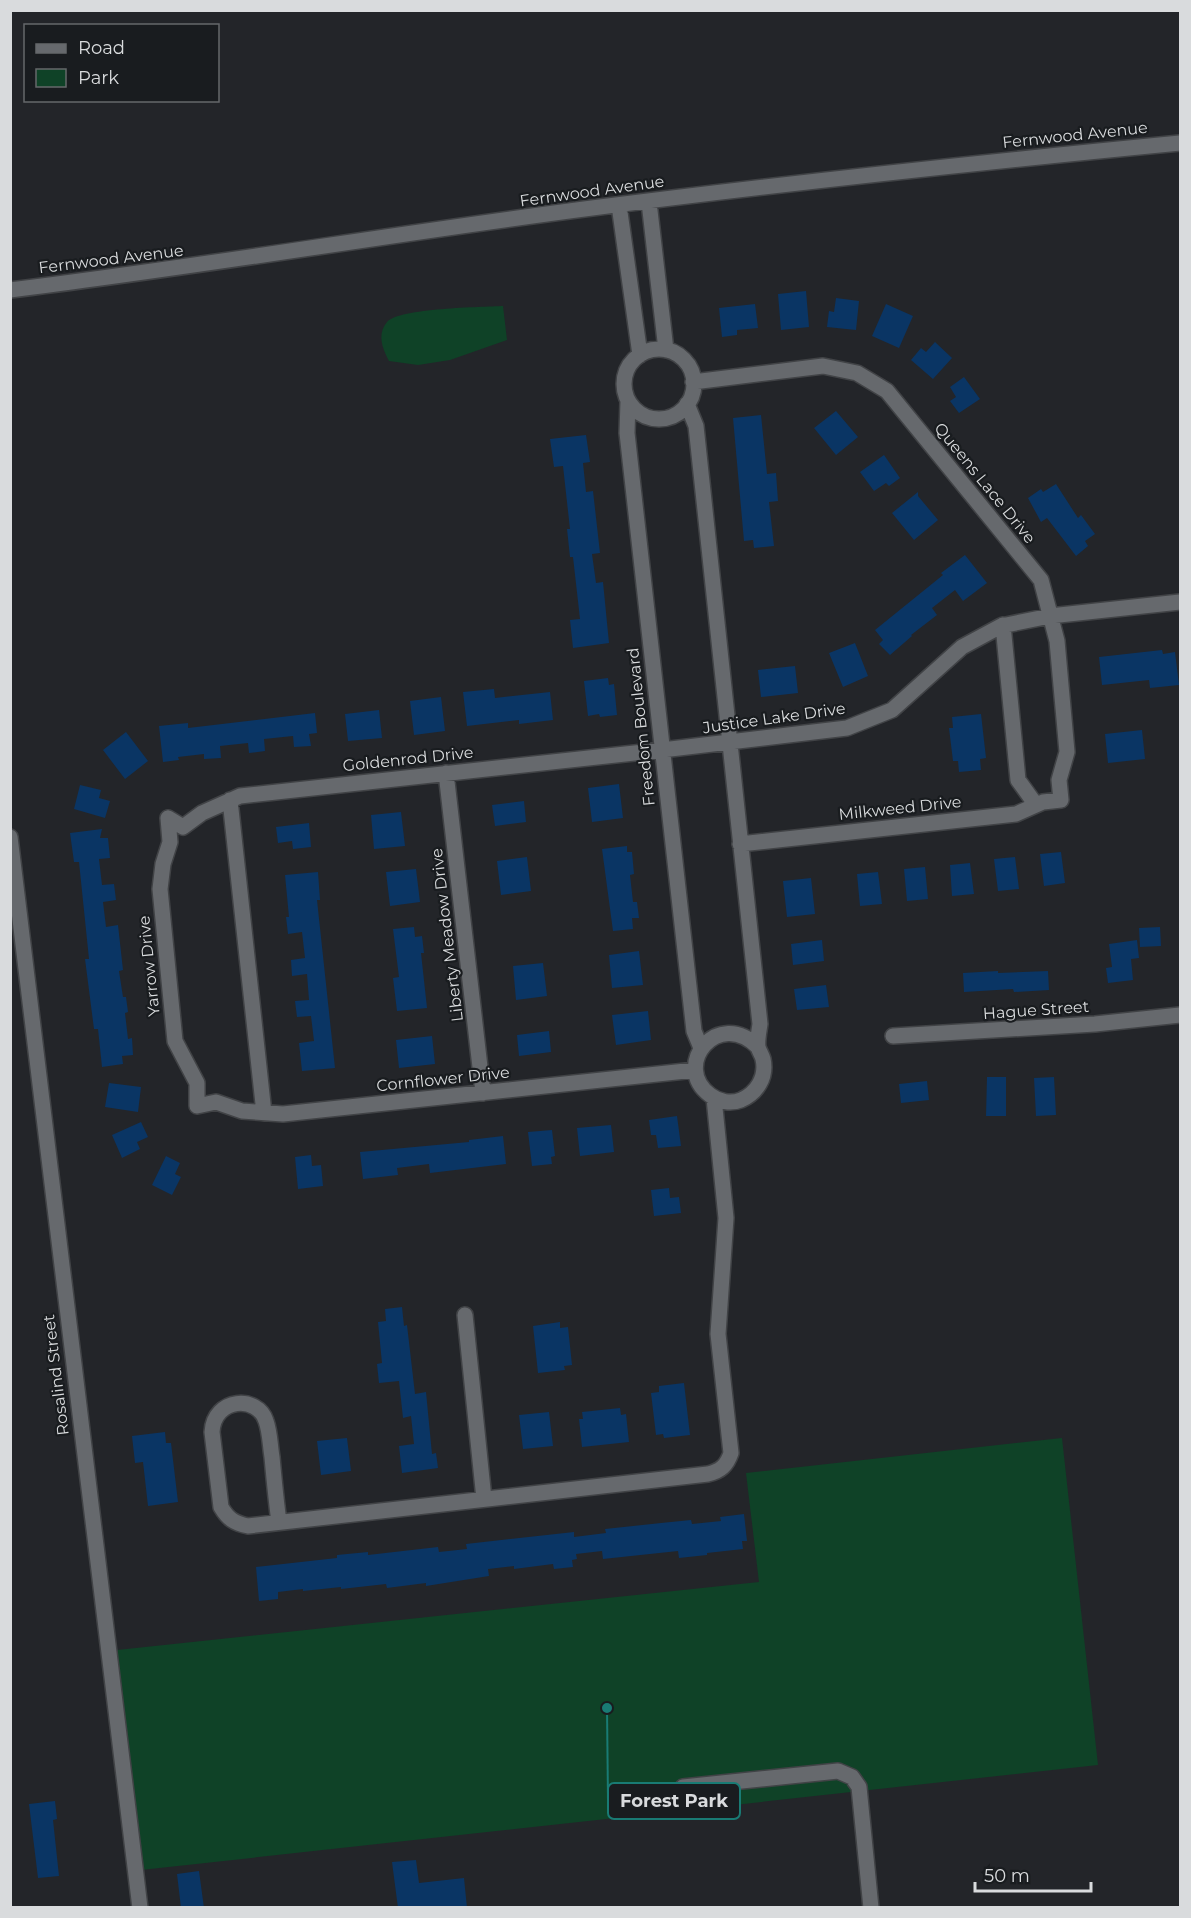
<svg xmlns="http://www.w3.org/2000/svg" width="1191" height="1918" viewBox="0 0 1191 1918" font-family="Montserrat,sans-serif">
<rect width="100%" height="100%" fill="#232529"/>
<path fill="#0f4227" d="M 503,306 L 507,340 L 450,360 L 418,365 L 389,361 C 382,348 377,334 387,322 C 399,308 482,307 503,306 Z
M 1062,1438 L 1098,1765 L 141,1870 L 117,1650 L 759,1582 L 746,1473 Z"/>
<path fill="#0a3564" d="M 806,291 L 809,327 L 781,330 L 778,294 Z
M 836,298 L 859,301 L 856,330 L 827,327 L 829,311 L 834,312 Z
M 755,304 L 758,328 L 737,330 L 737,335 L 722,337 L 719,308 Z
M 886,304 L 913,316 L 899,348 L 872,336 Z
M 935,342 L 952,358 L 933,379 L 911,360 L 921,348 L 926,352 Z
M 964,377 L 980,399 L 959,413 L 950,401 L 956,397 L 950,387 Z
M 836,411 L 858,437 L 836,455 L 814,428 Z
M 761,415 L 767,474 L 776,473 L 778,501 L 769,502 L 774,546 L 754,548 L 753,540 L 744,541 L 733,418 Z
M 586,435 L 590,462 L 583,463 L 586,492 L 593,491 L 600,553 L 592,554 L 596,583 L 603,582 L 609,643 L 573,648 L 570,620 L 580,619 L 573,557 L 570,557 L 567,529 L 570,529 L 563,466 L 554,467 L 550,439 Z
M 884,455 L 900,478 L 889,486 L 886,483 L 874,491 L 860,472 Z
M 1056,484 L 1078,518 L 1081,515 L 1095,534 L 1085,541 L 1088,546 L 1076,556 L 1047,518 L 1041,522 L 1028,498 L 1041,489 L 1043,492 Z
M 918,492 L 918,496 L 938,520 L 914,540 L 892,513 Z
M 965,555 L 987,583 L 963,601 L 955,590 L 932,608 L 937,615 L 911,635 L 912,636 L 890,655 L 879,644 L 883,640 L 875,630 L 943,575 L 941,573 Z
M 855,643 L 868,676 L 843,687 L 829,653 Z
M 1162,650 L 1163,654 L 1175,652 L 1179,685 L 1150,688 L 1149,680 L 1102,685 L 1099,657 Z
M 795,666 L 798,693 L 761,697 L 758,670 Z
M 608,678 L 609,685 L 614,684 L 617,715 L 600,717 L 599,714 L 588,716 L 584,681 Z
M 494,689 L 495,698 L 550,692 L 553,720 L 519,724 L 519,720 L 467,726 L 463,692 Z
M 441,697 L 445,731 L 414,735 L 410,701 Z
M 379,710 L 382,738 L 348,741 L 345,714 Z
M 315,713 L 317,733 L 309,734 L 311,746 L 294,747 L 293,736 L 264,739 L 265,751 L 249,753 L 248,743 L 220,746 L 221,758 L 204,759 L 204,754 L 178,757 L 179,760 L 163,762 L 159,726 L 188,723 L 188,728 Z
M 981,714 L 986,758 L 980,759 L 981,770 L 959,772 L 958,761 L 953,761 L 949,728 L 953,728 L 952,717 Z
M 1142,730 L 1145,759 L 1108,763 L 1105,734 Z
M 126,732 L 148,761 L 125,779 L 103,750 Z
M 619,784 L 623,818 L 592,822 L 588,788 Z
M 80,785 L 101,790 L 99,798 L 110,801 L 105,818 L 74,809 Z
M 524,801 L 526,822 L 495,826 L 492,805 Z
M 401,812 L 405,846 L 374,849 L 371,815 Z
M 309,823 L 311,847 L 293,849 L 292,841 L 278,843 L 276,827 Z
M 102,829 L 100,838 L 108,838 L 110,858 L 99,859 L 102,885 L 114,884 L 116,900 L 103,902 L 106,927 L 118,925 L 123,970 L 119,971 L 123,997 L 126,997 L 128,1012 L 125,1013 L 128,1039 L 132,1038 L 133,1055 L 122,1056 L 123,1064 L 102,1067 L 98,1029 L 94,1029 L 85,959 L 89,959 L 79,862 L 74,862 L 70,833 Z
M 627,846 L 627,852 L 632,852 L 634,874 L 630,875 L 633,902 L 637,902 L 639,918 L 632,918 L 633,929 L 613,931 L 602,849 Z
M 1061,852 L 1065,883 L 1044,886 L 1040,854 Z
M 527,857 L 531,891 L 501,895 L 497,861 Z
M 1015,857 L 1019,889 L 998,891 L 994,859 Z
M 970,863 L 974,894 L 952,896 L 950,865 Z
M 925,867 L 928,899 L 907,901 L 904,869 Z
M 416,869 L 420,902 L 390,906 L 386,872 Z
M 318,872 L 320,900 L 317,900 L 335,1068 L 302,1071 L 299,1043 L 314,1041 L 311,1016 L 297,1017 L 295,1001 L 309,1000 L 307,974 L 292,976 L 291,960 L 305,958 L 302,932 L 288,934 L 286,917 L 289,917 L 285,875 Z
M 878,872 L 882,904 L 860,906 L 857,874 Z
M 811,878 L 815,914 L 787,917 L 783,881 Z
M 414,927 L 415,937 L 422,936 L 424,953 L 421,953 L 427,1008 L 397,1011 L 393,978 L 399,977 L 393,929 Z
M 1160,927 L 1161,946 L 1140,947 L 1139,928 Z
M 822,940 L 824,961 L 793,965 L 791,944 Z
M 1137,940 L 1139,958 L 1131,959 L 1133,980 L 1108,983 L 1106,968 L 1112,967 L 1109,944 Z
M 639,951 L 643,985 L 612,988 L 609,955 Z
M 543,963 L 547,996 L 516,1000 L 513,966 Z
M 998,971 L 998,973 L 1048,971 L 1049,990 L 1014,992 L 1013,989 L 964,992 L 963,973 Z
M 826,985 L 829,1007 L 797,1010 L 794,989 Z
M 648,1011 L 651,1040 L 616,1045 L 612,1015 Z
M 549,1031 L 551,1052 L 519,1056 L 517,1035 Z
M 432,1036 L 435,1064 L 399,1068 L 396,1040 Z
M 987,1077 L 1006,1077 L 1006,1116 L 986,1116 Z
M 1054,1077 L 1056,1115 L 1036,1116 L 1034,1078 Z
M 927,1081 L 929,1100 L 901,1103 L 899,1084 Z
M 109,1083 L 141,1087 L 138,1112 L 105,1107 Z
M 677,1116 L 681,1146 L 658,1148 L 656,1135 L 651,1135 L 649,1120 Z
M 141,1122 L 148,1137 L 137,1142 L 140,1149 L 122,1158 L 112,1135 Z
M 611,1125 L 614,1152 L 580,1156 L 577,1128 Z
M 552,1130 L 555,1156 L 551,1157 L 552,1164 L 532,1166 L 528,1132 Z
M 503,1136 L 506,1164 L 430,1173 L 429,1164 L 397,1168 L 398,1175 L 363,1179 L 360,1152 L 469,1142 L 469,1140 Z
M 311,1155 L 312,1166 L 321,1165 L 323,1186 L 298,1189 L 295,1157 Z
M 166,1156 L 180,1163 L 175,1174 L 181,1177 L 172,1195 L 152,1185 Z
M 669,1188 L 670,1198 L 679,1197 L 681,1213 L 654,1216 L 651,1190 Z
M 402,1307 L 404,1326 L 407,1325 L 415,1394 L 426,1392 L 432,1454 L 436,1453 L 438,1468 L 402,1473 L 399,1446 L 414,1444 L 411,1416 L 403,1418 L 399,1381 L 379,1383 L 377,1364 L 382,1363 L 378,1322 L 386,1321 L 385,1309 Z
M 560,1322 L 560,1328 L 568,1327 L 572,1365 L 564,1366 L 565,1370 L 538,1373 L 533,1326 Z
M 684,1383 L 690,1435 L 664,1438 L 663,1434 L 656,1435 L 651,1393 L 659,1392 L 659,1386 Z
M 620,1408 L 621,1415 L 626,1414 L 629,1442 L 582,1447 L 579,1419 L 583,1419 L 582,1412 Z
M 549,1412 L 553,1446 L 523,1449 L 519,1415 Z
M 165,1432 L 166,1443 L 171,1443 L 178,1502 L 148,1506 L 143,1462 L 135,1463 L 132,1436 Z
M 347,1438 L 351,1471 L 321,1475 L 317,1441 Z
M 744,1514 L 747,1541 L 742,1541 L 743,1549 L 707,1553 L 707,1555 L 679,1558 L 678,1551 L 603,1559 L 602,1551 L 576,1554 L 577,1559 L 572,1560 L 573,1567 L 554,1569 L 553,1564 L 514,1569 L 514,1566 L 488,1569 L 489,1576 L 426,1586 L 426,1583 L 387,1588 L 386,1584 L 341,1589 L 341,1587 L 303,1591 L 303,1589 L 278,1592 L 278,1599 L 259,1601 L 256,1567 L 337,1558 L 337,1555 L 368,1552 L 368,1555 L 438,1547 L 439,1552 L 467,1549 L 466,1544 L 574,1532 L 574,1537 L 606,1533 L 605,1529 L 661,1523 L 691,1520 L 692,1524 L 721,1521 L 720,1517 Z
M 55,1801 L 57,1819 L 53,1820 L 59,1876 L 38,1878 L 29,1804 Z
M 416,1860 L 419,1883 L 464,1878 L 467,1908 L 398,1908 L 392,1862 Z
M 199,1871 L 204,1908 L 181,1908 L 177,1874 Z"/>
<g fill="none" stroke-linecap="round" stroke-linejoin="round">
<g stroke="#414346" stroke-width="18">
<path id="minor" d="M 649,202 L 666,350
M 619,205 L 640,355
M 10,290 C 205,266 398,233 592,208 C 787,183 984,162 1180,143
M624 384a35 35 0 1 1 70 0a35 35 0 1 1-70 0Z
M 693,382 L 823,366 L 857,373 L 887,391 L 1041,580 L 1057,641 L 1067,752 L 1059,780 L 1061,800 L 1043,802 L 1016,814 L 740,844
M 628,401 L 627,433 L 694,1031 L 701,1048
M 687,404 L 696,426 L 760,1024 C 759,1031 757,1040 758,1047 C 759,1051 762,1055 763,1059 C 767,1077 757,1093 741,1100 C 731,1104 719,1102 710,1095 C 671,1066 718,1007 758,1047
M 1003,625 L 1018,780 L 1036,805
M 446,773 L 483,1093
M 230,800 L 264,1113
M 168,818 L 183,827 L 202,813 L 240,796 L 662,750 L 847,728 L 892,710 L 962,647 L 1001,626 L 1050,616 L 1180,602
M 168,818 L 170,842 L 163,864 L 160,889 L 175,1041 L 197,1083 L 197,1106 L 216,1102 L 242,1111 L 283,1114 L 695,1070
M 10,837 L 140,1908
M 893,1036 L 1095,1024 L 1180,1015
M 465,1315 L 484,1499
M 279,1522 C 276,1500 274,1479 272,1457 C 270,1445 270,1432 266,1421 C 258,1395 214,1397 212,1432 L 221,1507 C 228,1519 234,1523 248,1526 L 708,1474 C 721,1471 727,1465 731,1453 L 718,1334 L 726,1218 L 714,1098
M 683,1787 L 838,1771 L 852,1777 L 859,1787 L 871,1908"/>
</g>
<use href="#minor" stroke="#66696d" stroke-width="15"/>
</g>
<g text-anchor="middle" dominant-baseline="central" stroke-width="4.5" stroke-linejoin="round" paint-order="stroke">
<g font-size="16" fill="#d9dbdd" stroke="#191c1f">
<text transform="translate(1075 135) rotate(-6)">Fernwood Avenue</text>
<text transform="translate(592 191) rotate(-8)">Fernwood Avenue</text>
<text transform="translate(111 259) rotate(-7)">Fernwood Avenue</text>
<text transform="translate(985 483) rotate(51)">Queens Lace Drive</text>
<text transform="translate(774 718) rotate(-8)">Justice Lake Drive</text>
<text transform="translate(641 727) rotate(-96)">Freedom Boulevard</text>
<text transform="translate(408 759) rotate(-6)">Goldenrod Drive</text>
<text transform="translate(900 808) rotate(-6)">Milkweed Drive</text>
<text transform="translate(447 935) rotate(-97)">Liberty Meadow Drive</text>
<text transform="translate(149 966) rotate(-96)">Yarrow Drive</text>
<text transform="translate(1036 1010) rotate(-4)">Hague Street</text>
<text transform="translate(443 1079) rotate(-6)">Cornflower Drive</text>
<text transform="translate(56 1375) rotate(-97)">Rosalind Street</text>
</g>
</g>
<path fill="none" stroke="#197b74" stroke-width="2" d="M607 1708L608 1801"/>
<circle fill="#197b74" stroke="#191c1f" stroke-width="2" cx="607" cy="1708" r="6"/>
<rect fill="#191c1f" stroke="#197b74" stroke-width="2" x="608" y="1783" width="132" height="36" rx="6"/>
<g font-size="18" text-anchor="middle" font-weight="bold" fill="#d9dbdd">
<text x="674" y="1807">Forest Park</text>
</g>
<rect width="1191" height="1918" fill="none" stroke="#d9dbdd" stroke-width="24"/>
<rect x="24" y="24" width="195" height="78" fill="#191c1f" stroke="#66686b" stroke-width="1.5"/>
<rect x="36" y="44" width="30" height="9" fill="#66696d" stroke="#66686b" stroke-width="1.5"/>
<text x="78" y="54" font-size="18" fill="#d9dbdd">Road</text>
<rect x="36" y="69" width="30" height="18" fill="#0f4227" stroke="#66686b" stroke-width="1.5"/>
<text x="78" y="84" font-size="18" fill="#d9dbdd">Park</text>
<path d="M975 1882v9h116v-9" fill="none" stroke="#d9dbdd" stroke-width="3"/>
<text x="984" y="1882" font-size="18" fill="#d9dbdd" stroke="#191c1f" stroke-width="4.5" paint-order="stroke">50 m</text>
</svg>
